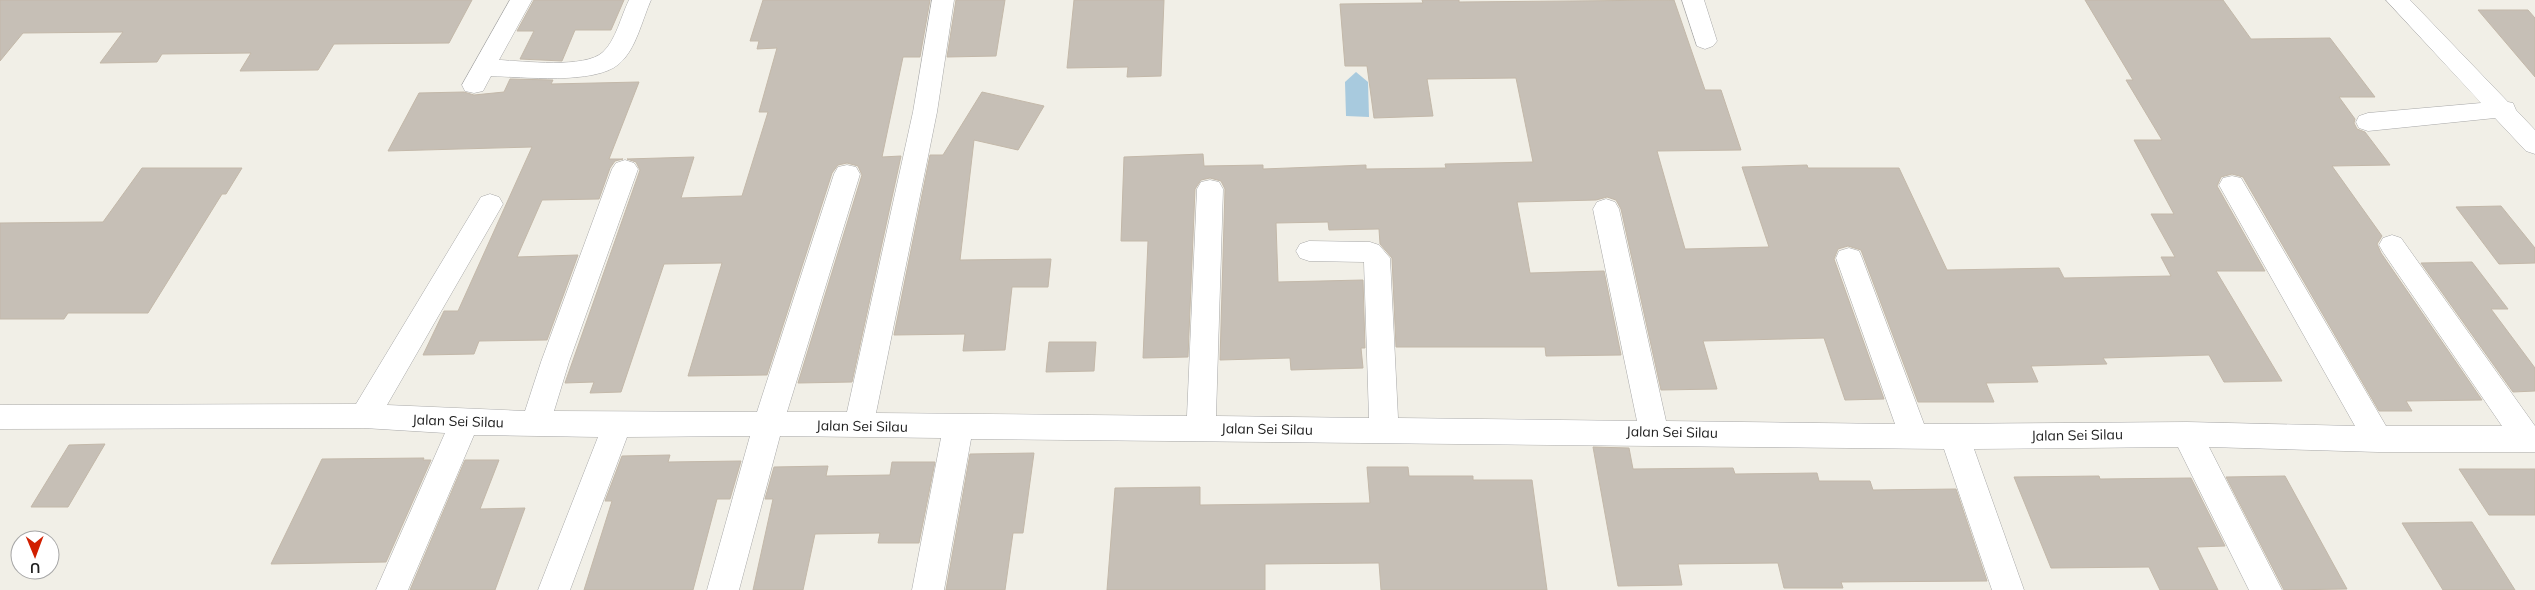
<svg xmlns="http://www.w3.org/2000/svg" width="2535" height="590" viewBox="0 0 2535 590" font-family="Mulish,sans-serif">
<rect width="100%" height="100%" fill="#f1efe7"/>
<path fill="#a8cade" d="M 1356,72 L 1368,82 L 1369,117 L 1346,116 L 1345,82 Z"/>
<path fill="#c6bfb6" stroke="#c3b8a9" d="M 0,0 L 472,0 L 449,43 L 334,44 L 318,70 L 240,71 L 251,53 L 162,54 L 157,62 L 100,63 L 123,32 L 23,33 L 0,61 Z
M 534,0 L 624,0 L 611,30 L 575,30 L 562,61 L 520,59 L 534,31 L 517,31 Z
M 763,0 L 930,0 L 920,57 L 903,57 L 882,157 L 901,156 L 852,382 L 798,383 L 862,175 L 858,166 L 847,163 L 838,165 L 832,173 L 767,375 L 688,376 L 722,263 L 664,264 L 621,392 L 590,393 L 594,382 L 565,383 L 640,170 L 636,162 L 627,159 L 694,157 L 681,198 L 742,196 L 768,112 L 759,112 L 777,48 L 757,49 L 759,41 L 750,41 Z
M 956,0 L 1005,0 L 996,56 L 947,57 Z
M 1074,0 L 1164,0 L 1161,76 L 1127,77 L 1128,67 L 1067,68 Z
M 1422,0 L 1459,0 L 1459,2 L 1674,0 L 1705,90 L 1721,90 L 1741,150 L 1657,151 L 1685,249 L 1769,247 L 1742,167 L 1807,165 L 1808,168 L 1899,168 L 1947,270 L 2059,268 L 2064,278 L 2171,276 L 2161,257 L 2175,257 L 2151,214 L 2174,214 L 2134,140 L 2162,140 L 2126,80 L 2133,80 L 2085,0 L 2223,0 L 2251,39 L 2330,38 L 2375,97 L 2339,97 L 2355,119 L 2354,123 L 2357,129 L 2365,132 L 2390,165 L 2332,166 L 2382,236 L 2377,244 L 2381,253 L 2482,400 L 2406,401 L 2412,411 L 2379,411 L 2243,177 L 2232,174 L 2221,177 L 2217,186 L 2265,271 L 2216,271 L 2282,381 L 2224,382 L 2209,355 L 2103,358 L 2107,364 L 2031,366 L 2038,382 L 1986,383 L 1994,402 L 1918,402 L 1861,250 L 1848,246 L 1838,249 L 1834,259 L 1884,399 L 1845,400 L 1824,338 L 1703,341 L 1717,389 L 1661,390 L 1621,209 L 1616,200 L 1607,197 L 1596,200 L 1517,202 L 1530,273 L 1604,271 L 1621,355 L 1546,356 L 1545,347 L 1396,347 L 1392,258 L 1380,244 L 1379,229 L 1329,230 L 1328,222 L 1276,223 L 1278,282 L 1363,280 L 1365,348 L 1361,348 L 1363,368 L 1291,370 L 1290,358 L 1220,360 L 1225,189 L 1221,181 L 1210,178 L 1201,180 L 1195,189 L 1188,357 L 1143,358 L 1148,241 L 1121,241 L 1124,157 L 1203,154 L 1204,166 L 1263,165 L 1263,169 L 1366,165 L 1366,169 L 1446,168 L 1445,164 L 1533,162 L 1516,78 L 1427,79 L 1433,116 L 1374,118 L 1367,66 L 1345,66 L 1340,4 L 1423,3 Z
M 2478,10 L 2528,10 L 2535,18 L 2535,77 Z
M 510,79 L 553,80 L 551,84 L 639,82 L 609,159 L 623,159 L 615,161 L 610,168 L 599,199 L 542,200 L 517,257 L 578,255 L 547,340 L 479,341 L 474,354 L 423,355 L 444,311 L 458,311 L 532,147 L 388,151 L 419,93 L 464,92 L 474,95 L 504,92 Z
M 982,92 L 1044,106 L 1018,150 L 974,140 L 960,260 L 1051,259 L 1048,287 L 1012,287 L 1005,350 L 963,351 L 965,334 L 894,335 L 930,155 L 943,155 Z
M 142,168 L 242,168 L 226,194 L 222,194 L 148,313 L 68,313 L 64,319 L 0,319 L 0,223 L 103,222 Z
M 2501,206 L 2535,248 L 2535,263 L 2499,264 L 2456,207 Z
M 2472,262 L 2508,309 L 2491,309 L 2535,368 L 2535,391 L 2513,392 L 2421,263 Z
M 1049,342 L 1096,342 L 1094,371 L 1046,372 Z
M 105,444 L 68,507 L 31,507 L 69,445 Z
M 1593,447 L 1629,448 L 1633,469 L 1733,468 L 1735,474 L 1817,473 L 1819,481 L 1870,481 L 1873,490 L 1956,489 L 1987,581 L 1841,582 L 1843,588 L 1784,588 L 1778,563 L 1678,564 L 1682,585 L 1618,586 Z
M 1034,453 L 1023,533 L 1013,533 L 1005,590 L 946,590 L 970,454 Z
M 670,455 L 668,462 L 741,461 L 730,499 L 717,499 L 693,590 L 584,590 L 612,501 L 605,501 L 622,456 Z
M 424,458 L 423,460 L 431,460 L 386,562 L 271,564 L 322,459 Z
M 465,460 L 499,460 L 480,509 L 525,508 L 495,590 L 410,590 Z
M 892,462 L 935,462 L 919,543 L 878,543 L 880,533 L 815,534 L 803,590 L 753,590 L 773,499 L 765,499 L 774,467 L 828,466 L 826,476 L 890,475 Z
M 1367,467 L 1408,467 L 1409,476 L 1473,476 L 1473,480 L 1532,480 L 1547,590 L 1381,590 L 1379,563 L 1265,564 L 1265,590 L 1107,590 L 1115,488 L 1200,487 L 1200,505 L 1370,503 Z
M 2459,469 L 2535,469 L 2535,515 L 2489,515 Z
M 2099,476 L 2100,479 L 2191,478 L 2225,546 L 2197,547 L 2218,590 L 2160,590 L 2149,567 L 2051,568 L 2014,477 Z
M 2285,476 L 2347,589 L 2284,590 L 2226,477 Z
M 2472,522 L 2515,590 L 2443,590 L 2402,523 Z"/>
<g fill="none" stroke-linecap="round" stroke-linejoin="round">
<g stroke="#a8a8a8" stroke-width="1">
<path id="minor" d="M 510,0 L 532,0 L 499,60 C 523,61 585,69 603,52 C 616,40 621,16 629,0 L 651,0 C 642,20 636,50 619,64 C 595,85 521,77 491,76 L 483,91 L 474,93 L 465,91 L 462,85 Z
M 932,0 L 954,0 L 937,112 L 876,413 L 1187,416 L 1197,189 L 1201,182 L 1210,180 L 1219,182 L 1223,189 L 1216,416 L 1369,418 L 1364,262 L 1309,261 L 1300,258 L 1296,251 L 1300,244 L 1309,241 L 1370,242 L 1379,245 L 1390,258 L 1398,418 L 1637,421 L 1593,209 L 1597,202 L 1606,199 L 1615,202 L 1619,209 L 1666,421 L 1895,424 L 1836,258 L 1839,251 L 1849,248 L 1859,251 L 1862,258 L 1924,424 L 2187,422 L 2355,426 L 2219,185 L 2223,178 L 2232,176 L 2241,178 L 2386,426 L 2502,426 L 2383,252 L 2379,245 L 2383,238 L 2392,235 L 2401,238 L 2535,426 L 2535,452 L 2378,452 L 2209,447 L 2282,590 L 2249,590 L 2178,447 L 1974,449 L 2024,590 L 1992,590 L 1944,449 L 971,439 L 944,590 L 912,590 L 941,438 L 780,436 L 739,590 L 707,590 L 750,436 L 627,437 L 570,590 L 538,590 L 598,437 L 474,435 L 408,590 L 376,590 L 445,433 L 364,428 L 0,429 L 0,405 L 356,404 L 481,197 L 490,194 L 499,197 L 503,204 L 387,405 L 525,411 L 541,362 L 612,169 L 616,163 L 625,160 L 634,163 L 638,169 L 569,362 L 554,411 L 757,412 L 834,174 L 838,167 L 847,165 L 856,167 L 860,174 L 787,412 L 847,412 L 913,112 Z
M 1682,0 L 1704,0 L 1717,41 L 1713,46 L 1705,49 L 1697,46 Z
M 2386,0 L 2410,0 L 2508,102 L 2513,103 L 2516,110 L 2535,130 L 2535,154 L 2526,151 L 2495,118 L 2368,131 L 2359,128 L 2356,122 L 2359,116 L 2368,113 L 2481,103 Z"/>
</g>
<use href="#minor" fill="#fff" fill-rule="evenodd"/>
</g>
<g text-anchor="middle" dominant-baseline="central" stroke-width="5" stroke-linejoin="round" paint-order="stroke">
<g font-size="14" fill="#212121" stroke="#fff">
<text transform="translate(458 421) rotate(2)">Jalan Sei Silau</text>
<text transform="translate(862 426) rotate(1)">Jalan Sei Silau</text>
<text transform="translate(1267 429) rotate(1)">Jalan Sei Silau</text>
<text transform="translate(1672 432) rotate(1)">Jalan Sei Silau</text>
<text transform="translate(2077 435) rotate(-1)">Jalan Sei Silau</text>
</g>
</g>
<g transform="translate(35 555) rotate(179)"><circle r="24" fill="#ffffff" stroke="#a6a6a6"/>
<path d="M0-4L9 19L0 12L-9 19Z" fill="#d11f00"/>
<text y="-8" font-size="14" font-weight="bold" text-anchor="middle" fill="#212121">U</text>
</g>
</svg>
